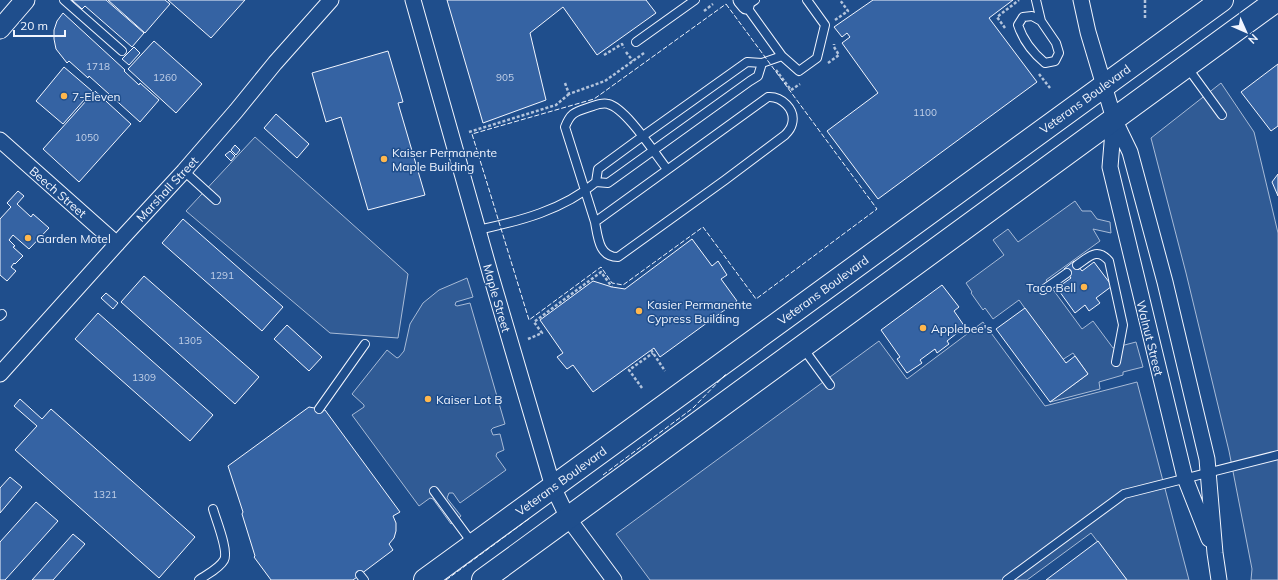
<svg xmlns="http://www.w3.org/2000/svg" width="1278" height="580" viewBox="0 0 1278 580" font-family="Mulish,sans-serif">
<rect width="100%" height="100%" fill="#1f4e8c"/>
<path fill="#305b95" stroke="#a8bbd7" d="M 1221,83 L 1254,132 L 1278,233 L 1278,580 L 1251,580 L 1252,569 L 1229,451 L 1186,273 L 1151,138 Z
M 255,137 L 408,274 L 398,338 L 330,333 L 186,211 Z
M 1075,201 L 1082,211 L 1091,211 L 1097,219 L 1110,222 L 1111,233 L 1093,229 L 1100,241 L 1046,280 L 1082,329 L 1093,321 L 1113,348 L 1136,342 L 1143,367 L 1123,372 L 1123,375 L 1099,382 L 1100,389 L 1050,402 L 1088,374 L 1073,353 L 1062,360 L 1019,300 L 993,319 L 985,308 L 983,310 L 971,293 L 972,292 L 966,283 L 1004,255 L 993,240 L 1008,229 L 1018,242 Z
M 467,278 L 473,297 L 456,302 L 455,305 L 457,306 L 470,303 L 505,424 L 493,428 L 491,430 L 493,435 L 500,434 L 504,450 L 497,453 L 496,456 L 506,470 L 460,503 L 453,493 L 449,493 L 447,498 L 461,516 L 451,524 L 433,499 L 430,498 L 419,506 L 352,415 L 364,407 L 364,405 L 352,394 L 387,350 L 397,358 L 399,357 L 404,351 L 410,324 L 423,303 L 439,290 Z
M 983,322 L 1045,406 L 1137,382 L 1189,580 L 1127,580 L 1091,533 L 1027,580 L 650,580 L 616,534 L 879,341 L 907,379 Z"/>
<path fill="#3563a3" stroke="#f2f6ff" d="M 72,0 L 106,0 L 144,33 L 132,47 L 85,6 L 82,9 Z
M 108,0 L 165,0 L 170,4 L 145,33 Z
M 168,0 L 245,0 L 211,38 Z
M 447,0 L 646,0 L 656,13 L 597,55 L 563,7 L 530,33 L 546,100 L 483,123 Z
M 873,0 L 1013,0 L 989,18 L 1037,82 L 878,199 L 827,131 L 878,93 L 842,43 L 850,37 L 847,33 L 842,37 L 834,27 Z
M 63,13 L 125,70 L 124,71 L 139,85 L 140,83 L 159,100 L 140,122 L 89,76 L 88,78 L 69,61 L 67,63 L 56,49 L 54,39 L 54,30 L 57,21 Z
M 154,41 L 202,84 L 176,113 L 128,69 Z
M 134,47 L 140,53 L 129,65 L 122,59 Z
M 388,51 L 403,102 L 398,103 L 425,195 L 368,210 L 341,117 L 326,122 L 312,73 Z
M 1278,64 L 1278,126 L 1271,131 L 1241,92 Z
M 64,67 L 92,91 L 63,124 L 36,101 Z
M 95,91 L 131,124 L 79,182 L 43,149 Z
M 276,114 L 309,144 L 297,158 L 264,128 Z
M 235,145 L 240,150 L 236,155 L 231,150 Z
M 230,151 L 235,156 L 231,161 L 225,155 Z
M 1278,174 L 1278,196 L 1272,182 Z
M 18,191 L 24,196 L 17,204 L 31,217 L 33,214 L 49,228 L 29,249 L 13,235 L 9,240 L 15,246 L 13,247 L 23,256 L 15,264 L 14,263 L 11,267 L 16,271 L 7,281 L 0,275 L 0,219 L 11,207 L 7,203 Z
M 183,219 L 283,307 L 262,331 L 162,243 Z
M 692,239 L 712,266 L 718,261 L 727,275 L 721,279 L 737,301 L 660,357 L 654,348 L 593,392 L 573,365 L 567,369 L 557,357 L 563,353 L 540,320 L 593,281 L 612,287 L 625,289 Z
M 1074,261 L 1082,271 L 1094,262 L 1112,286 L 1096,298 L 1100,303 L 1089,311 L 1085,305 L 1075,313 L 1057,288 L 1071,278 L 1064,269 Z
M 144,276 L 259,377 L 235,404 L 121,302 Z
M 942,285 L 959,307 L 954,311 L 965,327 L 947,341 L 949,344 L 937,353 L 935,349 L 920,360 L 922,363 L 907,373 L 897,359 L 900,357 L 881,330 Z
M 106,293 L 118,303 L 113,309 L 101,298 Z
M 1025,308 L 1066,363 L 1075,356 L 1088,374 L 1050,402 L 996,329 Z
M 98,313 L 213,415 L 190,441 L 75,339 Z
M 287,325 L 322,357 L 309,371 L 274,339 Z
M 20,399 L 42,419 L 51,409 L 195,537 L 159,578 L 15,450 L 37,426 L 14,406 Z
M 309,407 L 325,410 L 400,512 L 393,516 L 396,523 L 396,531 L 394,538 L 389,544 L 393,550 L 353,580 L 271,580 L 254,557 L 255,556 L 242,514 L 243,512 L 228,466 Z
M 10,477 L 22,487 L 0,513 L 0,488 Z
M 36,502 L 58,521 L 5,580 L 0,580 L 0,542 Z
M 73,534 L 85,544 L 53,580 L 32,580 Z
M 1098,541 L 1127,580 L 1046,580 Z"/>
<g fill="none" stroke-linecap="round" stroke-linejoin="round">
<g stroke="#f2f6ff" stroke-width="10">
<path id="service" d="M 64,0 L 122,51
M 755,0 L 746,6 L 782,56 L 799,71 L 817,58 L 825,25 L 807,0
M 1036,0 L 1041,21 L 1056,43 L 1059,53 L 1055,61 L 1045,63 C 1033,53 1023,40 1018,25 L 1023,17 L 1032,16 L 1041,21
M 636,42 L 695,0
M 762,63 L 782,56
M 1187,67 L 1222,115
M 184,171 L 216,200
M 595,222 L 768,97 C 781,96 796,109 792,124 C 791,129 788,132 785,135 L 725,180 L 618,257 C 599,257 598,238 595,222 L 565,127 C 570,114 574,112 587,108 C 594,106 601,102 608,104 C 626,108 655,154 667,169
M 478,230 C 520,221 563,210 596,182 L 598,169 L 643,136 L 747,62 L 762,63 L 758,76 L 750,81 L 608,183 L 596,182
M 1077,265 C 1089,257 1097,247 1109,261 L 1123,325 L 1116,362
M 1043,290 L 1067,273
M 0,316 L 2,314
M 803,348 L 830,385
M 319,409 L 365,344
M 434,491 L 473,544
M 360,575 L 364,580
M 199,580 C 207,574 219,569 224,560 C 229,551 216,520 213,509
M 1007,580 L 1124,494 L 1278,455"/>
</g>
<g stroke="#f2f6ff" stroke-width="17">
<path id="minor" d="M 413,0 L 491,276 L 553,487 L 568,518 L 614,580
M 741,0 L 746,6
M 1081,0 L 1088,32 L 1114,119 L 1130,152 L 1165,282 L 1207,459 L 1215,553 L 1219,580
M 1114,119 L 1110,167 L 1185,478 L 1209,539
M 0,140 L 117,244
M 0,374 L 124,236 L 184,171 L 236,111 L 275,63 L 331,0"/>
</g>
<g stroke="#f2f6ff" stroke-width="21">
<path id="tertiary" d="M 0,29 L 25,0"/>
</g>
<g stroke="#f2f6ff" stroke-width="24">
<path id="primary" d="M 425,580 L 1222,0
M 483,580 L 1277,0"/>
</g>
<path stroke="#b3c4dc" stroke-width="2.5" stroke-dasharray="3 2" stroke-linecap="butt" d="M 704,11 L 713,4
M 1145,18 L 1145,0
M 835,20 L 848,11 L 840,0
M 1005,28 L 997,17 L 1019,0
M 626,52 L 633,61
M 604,55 L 622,44 L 624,48
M 828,63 L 839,55 L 834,47 L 834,44
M 776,70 L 791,90 L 800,84
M 1039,74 L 1050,88
M 565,83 L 569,94 L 605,81 L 644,53
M 469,132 L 556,105 L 569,94
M 528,339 L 542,333 L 534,322 L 601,272 L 612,287
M 651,350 L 665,371
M 642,388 L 629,370 L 653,353"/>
<use href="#service" stroke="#1f4e8c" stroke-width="8"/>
<use href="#minor" stroke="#1f4e8c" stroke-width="15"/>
<use href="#tertiary" stroke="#1f4e8c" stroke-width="19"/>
<use href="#primary" stroke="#1f4e8c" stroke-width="22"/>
<path stroke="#f2f6ff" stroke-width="1" stroke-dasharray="5 2" stroke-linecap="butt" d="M 726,4 L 877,209 L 756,299 L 703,227 L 623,285 L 612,283 L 601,267 L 529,320 L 472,134 L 594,99 Z
M 603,475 L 693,408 L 726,374
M 446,580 L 530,518"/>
</g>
<g fill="#ffb74d" stroke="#1f4e8c" stroke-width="1.5">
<circle cx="64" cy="96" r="4"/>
<circle cx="384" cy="159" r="4"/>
<circle cx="28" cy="238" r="4"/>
<circle cx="1084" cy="287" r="4"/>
<circle cx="639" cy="311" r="4"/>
<circle cx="923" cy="328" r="4"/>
<circle cx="428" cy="399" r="4"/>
</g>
<g text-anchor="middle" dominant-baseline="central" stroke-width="3" stroke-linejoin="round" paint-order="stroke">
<g font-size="10" fill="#c3d1e8">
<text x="98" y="66">1718</text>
<text x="165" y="77">1260</text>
<text x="505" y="77">905</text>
<text x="925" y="112">1100</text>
<text x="87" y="137">1050</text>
<text x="222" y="275">1291</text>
<text x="190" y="340">1305</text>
<text x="144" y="377">1309</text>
<text x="105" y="494">1321</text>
</g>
<g font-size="12" fill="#f2f6ff" stroke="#1f4e8c" text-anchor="start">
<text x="72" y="96">7-Eleven</text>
<text x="392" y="152">Kaiser Permanente<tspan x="392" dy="14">Maple Building</tspan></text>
<text x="36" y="238">Garden Motel</text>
<text x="1076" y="287" text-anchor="end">Taco Bell</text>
<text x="647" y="304">Kasier Permanente<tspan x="647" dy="14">Cypress Building</tspan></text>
<text x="931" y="328">Applebee's</text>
<text x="436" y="399">Kaiser Lot B</text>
</g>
<g font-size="12" fill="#f2f6ff" stroke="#1f4e8c">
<text transform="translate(1085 99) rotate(-36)">Veterans Boulevard</text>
<text transform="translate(167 189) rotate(-47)">Marshall Street</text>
<text transform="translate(58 192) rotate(41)">Beech Street</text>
<text transform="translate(823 290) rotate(-36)">Veterans Boulevard</text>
<text transform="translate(497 298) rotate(74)">Maple Street</text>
<text transform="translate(1150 338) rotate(76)">Walnut Street</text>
<text transform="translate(561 481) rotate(-36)">Veterans Boulevard</text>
</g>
</g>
<g transform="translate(1246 32) rotate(135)" stroke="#1f4e8c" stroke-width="3" paint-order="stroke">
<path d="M0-3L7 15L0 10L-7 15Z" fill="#f2f6ff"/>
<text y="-6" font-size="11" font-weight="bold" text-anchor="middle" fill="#f2f6ff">N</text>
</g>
<path d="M14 30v6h51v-6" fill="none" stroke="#f2f6ff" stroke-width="2"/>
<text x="20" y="30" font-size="12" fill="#f2f6ff" stroke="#1f4e8c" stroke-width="3" paint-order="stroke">20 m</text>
</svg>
